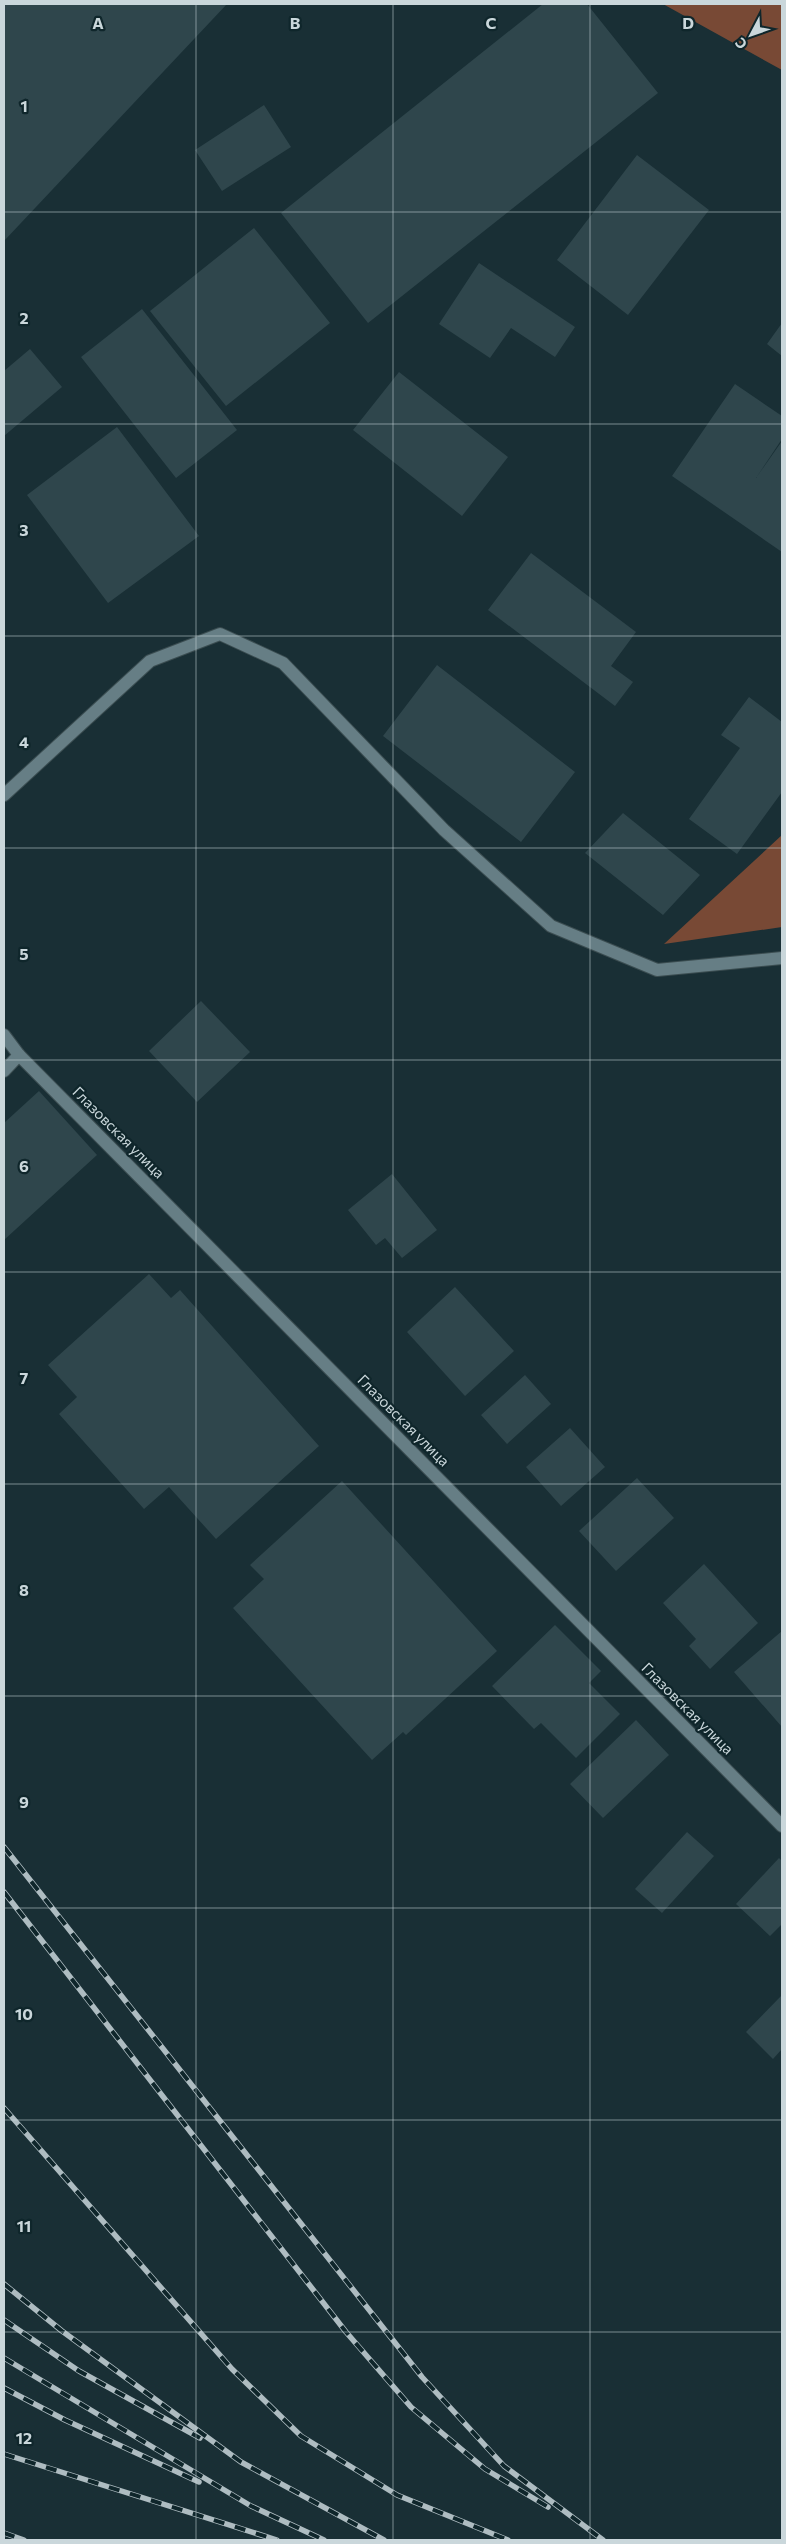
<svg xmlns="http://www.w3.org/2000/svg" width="786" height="2544" viewBox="0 0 786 2544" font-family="Commissioner,sans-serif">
<rect width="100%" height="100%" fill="#192f35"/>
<path fill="#784935" d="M 663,4 L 782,4 L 782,70 Z
M 782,835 L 782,927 L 664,944 Z"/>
<path fill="#2f464c" d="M 4,4 L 227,4 L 4,241 Z
M 543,4 L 587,4 L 658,93 L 368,323 L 281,213 Z
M 264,105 L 291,147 L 222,191 L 195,150 Z
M 637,155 L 709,210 L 628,315 L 557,260 Z
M 254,228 L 330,323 L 226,406 L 150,311 Z
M 479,263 L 575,327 L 555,357 L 511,328 L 490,358 L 439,324 Z
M 142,309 L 237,430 L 176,478 L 81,357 Z
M 782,323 L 782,356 L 767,344 Z
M 30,349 L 62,387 L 4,436 L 4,371 Z
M 399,372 L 508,457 L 462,516 L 353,430 Z
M 735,384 L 782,416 L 782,439 L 756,478 L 782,441 L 782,552 L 672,476 Z
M 117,427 L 199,536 L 108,603 L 27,495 Z
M 531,553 L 636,632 L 611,666 L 633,682 L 615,706 L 488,610 Z
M 437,665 L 575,772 L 521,842 L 383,736 Z
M 749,697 L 782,722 L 782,792 L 737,854 L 689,819 L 740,748 L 721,735 Z
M 623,813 L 700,875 L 663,915 L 585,853 Z
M 201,1001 L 250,1052 L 197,1102 L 149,1051 Z
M 39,1091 L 97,1155 L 4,1240 L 4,1123 Z
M 392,1174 L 437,1230 L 402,1258 L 385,1238 L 376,1245 L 348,1210 Z
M 149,1274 L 171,1298 L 180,1290 L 319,1446 L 216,1539 L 169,1487 L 144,1509 L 59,1414 L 77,1397 L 48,1365 Z
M 455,1287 L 514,1351 L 465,1396 L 407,1332 Z
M 525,1375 L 551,1404 L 507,1444 L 481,1415 Z
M 570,1428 L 605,1467 L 561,1506 L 526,1467 Z
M 637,1478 L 674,1518 L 616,1571 L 579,1531 Z
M 342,1481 L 497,1651 L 406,1735 L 403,1732 L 372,1760 L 233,1608 L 264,1579 L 250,1565 Z
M 704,1564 L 758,1623 L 710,1669 L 689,1646 L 696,1639 L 663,1603 Z
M 555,1625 L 601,1671 L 589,1683 L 620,1714 L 576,1758 L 541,1723 L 534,1729 L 492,1686 Z
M 782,1631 L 782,1727 L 734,1672 Z
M 636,1720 L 669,1755 L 603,1818 L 570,1784 Z
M 687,1832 L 714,1856 L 662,1913 L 635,1889 Z
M 779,1858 L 782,1861 L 782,1924 L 770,1936 L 736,1904 Z
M 782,1995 L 782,2049 L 773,2059 L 746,2032 Z"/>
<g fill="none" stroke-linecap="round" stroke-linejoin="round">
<g stroke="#3b4d51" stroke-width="14">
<path id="lane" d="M 4,1071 L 19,1055"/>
</g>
<g stroke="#3b4d51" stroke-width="14">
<path id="street" d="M 4,795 L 150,661 L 220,634 L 283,663 L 444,830 L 551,926 L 657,970 L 782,958
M 4,1035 L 19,1055 L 782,1826"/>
</g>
<use href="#lane" stroke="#667e85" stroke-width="12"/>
<use href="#street" stroke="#667e85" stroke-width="12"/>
<g stroke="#aebcc1" stroke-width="5.5">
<path id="rail" d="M 4,1847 L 422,2377 L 504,2466 L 603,2540
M 4,1892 L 346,2332 L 411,2407 L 485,2469 L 548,2507
M 4,2108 L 232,2369 L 301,2436 L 397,2495 L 508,2540
M 4,2284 L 62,2331 L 241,2462 L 384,2540
M 4,2320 L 79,2371 L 200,2438
M 4,2358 L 251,2506 L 324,2540
M 4,2388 L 65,2420 L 199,2482
M 4,2454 L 277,2540
M 4,2533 L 24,2540"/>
</g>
<use href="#rail" stroke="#0f262b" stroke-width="4" stroke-dasharray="11" stroke-linecap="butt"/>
</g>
<path fill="none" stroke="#cad7db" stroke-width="1" stroke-opacity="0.55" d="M 196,4 L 196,2540M 393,4 L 393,2540M 590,4 L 590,2540M 4,212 L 782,212M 4,424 L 782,424M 4,636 L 782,636M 4,848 L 782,848M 4,1060 L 782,1060M 4,1272 L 782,1272M 4,1484 L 782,1484M 4,1696 L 782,1696M 4,1908 L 782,1908M 4,2120 L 782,2120M 4,2332 L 782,2332"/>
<g text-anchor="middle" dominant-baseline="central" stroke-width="4.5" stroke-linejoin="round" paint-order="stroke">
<g font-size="15" fill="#cad7db" stroke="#0f262b">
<text transform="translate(119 1132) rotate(45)">Глазовская улица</text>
<text transform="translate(404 1420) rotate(45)">Глазовская улица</text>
<text transform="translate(688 1708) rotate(45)">Глазовская улица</text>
</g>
</g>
<g font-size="16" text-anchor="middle" font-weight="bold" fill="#cad7db" stroke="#0f262b" stroke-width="4.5" stroke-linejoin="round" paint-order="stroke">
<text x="98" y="29">A</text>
<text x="295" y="29">B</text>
<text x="491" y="29">C</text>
<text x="688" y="29">D</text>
<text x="24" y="112">1</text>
<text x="24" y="324">2</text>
<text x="24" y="536">3</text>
<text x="24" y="748">4</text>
<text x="24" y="960">5</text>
<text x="24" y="1172">6</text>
<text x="24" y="1384">7</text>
<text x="24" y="1596">8</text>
<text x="24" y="1808">9</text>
<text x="24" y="2020">10</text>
<text x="24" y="2232">11</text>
<text x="24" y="2444">12</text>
</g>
<rect width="786" height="2544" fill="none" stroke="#cad7db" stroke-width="10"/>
<g transform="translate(751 35) rotate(229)" stroke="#0f262b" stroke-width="4" paint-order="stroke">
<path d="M0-4L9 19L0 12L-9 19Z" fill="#cad7db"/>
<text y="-8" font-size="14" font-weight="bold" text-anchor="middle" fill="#cad7db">С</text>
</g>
</svg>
